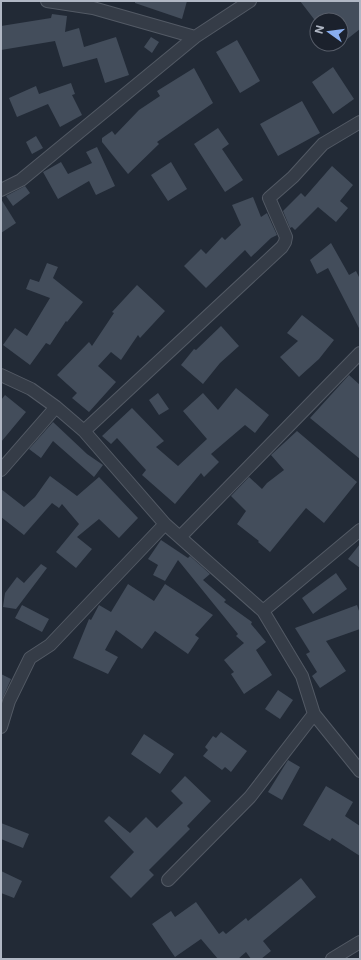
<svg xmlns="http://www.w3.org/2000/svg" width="361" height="960" viewBox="0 0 361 960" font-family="Inter,sans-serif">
<rect width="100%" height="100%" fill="#222a36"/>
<path fill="#434d5b" d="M 135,1 L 187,1 L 182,19 L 135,3 Z
M 300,1 L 360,1 L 360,29 L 341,44 L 341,20 L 319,20 L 317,17 L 317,23 Z
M 52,14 L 67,16 L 65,32 L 79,28 L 84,47 L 116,37 L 129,75 L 105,83 L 97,58 L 63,67 L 55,41 L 1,50 L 1,26 L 51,18 Z
M 151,37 L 159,42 L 152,53 L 144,47 Z
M 237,40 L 260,81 L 240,93 L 216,52 Z
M 333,67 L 354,99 L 333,114 L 312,82 Z
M 194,68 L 213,103 L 157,142 L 159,144 L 128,174 L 102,142 L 102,138 L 112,131 L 115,135 L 139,110 L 160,96 L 157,91 Z
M 71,83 L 75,94 L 72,95 L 82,115 L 60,127 L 48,104 L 17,117 L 9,98 L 36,86 L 39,94 Z
M 302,101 L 320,133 L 278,156 L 260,124 Z
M 218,128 L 229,144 L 222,149 L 243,180 L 225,192 L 194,144 Z
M 36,136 L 43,148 L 32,154 L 26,142 Z
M 97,147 L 115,186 L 96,195 L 89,181 L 58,199 L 43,172 L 61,162 L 68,174 L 92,163 L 86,152 Z
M 171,162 L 187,189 L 168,201 L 151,175 Z
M 332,166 L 353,185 L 340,201 L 348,208 L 336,222 L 318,207 L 295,230 L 292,227 L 290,228 L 283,211 L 301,193 L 305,197 Z
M 25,186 L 30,193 L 13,206 L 6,196 Z
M 253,197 L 261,217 L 267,213 L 277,235 L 271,238 L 251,257 L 245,250 L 206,288 L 184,266 L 201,249 L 206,254 L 222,237 L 225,240 L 241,225 L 232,205 Z
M 1,199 L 16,223 L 1,233 Z
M 331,243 L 349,275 L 356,271 L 360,279 L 360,330 L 328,268 L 317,274 L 310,260 Z
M 47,263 L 58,267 L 53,278 L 83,302 L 67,322 L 66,321 L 50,345 L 46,343 L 30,365 L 3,345 L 15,328 L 27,336 L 50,298 L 26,289 L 30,279 L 39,282 Z
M 137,285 L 165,311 L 140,338 L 138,335 L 121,360 L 111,352 L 98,366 L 116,382 L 89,412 L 72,398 L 77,393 L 57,375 L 89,342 L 92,346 L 114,313 L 112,312 Z
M 302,315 L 334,340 L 319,359 L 299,377 L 280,357 L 298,341 L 287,333 Z
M 221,326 L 239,346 L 220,363 L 203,384 L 181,365 L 194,349 L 196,350 Z
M 349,375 L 360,385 L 360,459 L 310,418 Z
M 236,388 L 269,415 L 255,433 L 245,425 L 211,454 L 219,462 L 204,477 L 201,473 L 175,504 L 142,475 L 146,470 L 117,438 L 111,444 L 102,436 L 132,408 L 164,441 L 156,447 L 178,466 L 207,439 L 183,411 L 203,393 L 218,410 Z
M 158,393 L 169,409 L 159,415 L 149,400 Z
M 5,395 L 26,412 L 1,442 L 1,400 Z
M 53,422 L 87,454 L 103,465 L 94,477 L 53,441 L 41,458 L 29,449 Z
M 297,431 L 357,482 L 324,523 L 306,508 L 270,552 L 258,542 L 259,541 L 237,524 L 246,511 L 231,496 L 249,477 L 262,489 L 267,483 L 284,470 L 271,455 Z
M 50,476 L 77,496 L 99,477 L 138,518 L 119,538 L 99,519 L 77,537 L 92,549 L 76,568 L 56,552 L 79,524 L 62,504 L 59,508 L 52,503 L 24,535 L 1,517 L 1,489 L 24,507 L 35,497 Z
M 161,540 L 188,558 L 190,556 L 210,574 L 203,580 L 226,600 L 224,602 L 252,622 L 251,624 L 266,642 L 256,650 L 272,675 L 244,694 L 231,674 L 234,672 L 224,660 L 244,643 L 236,636 L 238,634 L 178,560 L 165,581 L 153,575 L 158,565 L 148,559 Z
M 360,544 L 360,568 L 348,559 Z
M 41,564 L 47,568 L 16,609 L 3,607 L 5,593 L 17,577 L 24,583 Z
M 336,573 L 347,589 L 313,614 L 302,598 Z
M 128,584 L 154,601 L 165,584 L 213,615 L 195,635 L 199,638 L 188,654 L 155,631 L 142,649 L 116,630 L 105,650 L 118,657 L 108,674 L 73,658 L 89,619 L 91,620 L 99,605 L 111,612 Z
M 22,605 L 49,619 L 42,632 L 15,618 Z
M 357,605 L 360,614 L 360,629 L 326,641 L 346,671 L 320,688 L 312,676 L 317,672 L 306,654 L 310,652 L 295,628 Z
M 1,674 L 11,679 L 1,702 Z
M 278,690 L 293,700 L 280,719 L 265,709 Z
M 221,732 L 247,751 L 231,772 L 225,767 L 222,770 L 203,756 L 208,750 L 205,747 L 213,736 L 216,738 Z
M 144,734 L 174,754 L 160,774 L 131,754 Z
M 288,760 L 300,767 L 282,800 L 268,792 Z
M 185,776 L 211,801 L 187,826 L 190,829 L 149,870 L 154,875 L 131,898 L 110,877 L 134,852 L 104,821 L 109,816 L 130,833 L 146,817 L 157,828 L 183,803 L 171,791 Z
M 326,786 L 353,802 L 345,816 L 360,826 L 360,856 L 332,838 L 330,841 L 303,825 Z
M 1,823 L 29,834 L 23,848 L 1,839 Z
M 1,871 L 22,881 L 14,898 L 1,893 Z
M 301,878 L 316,897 L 263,941 L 271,951 L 261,959 L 251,959 L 246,952 L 238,959 L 218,959 L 201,939 L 175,957 L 152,924 L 171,911 L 175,917 L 196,902 L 219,934 L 223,931 L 226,934 L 246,918 L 248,921 Z"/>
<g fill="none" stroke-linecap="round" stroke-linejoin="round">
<g stroke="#535a65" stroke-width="14">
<path id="minor" d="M 47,1 L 93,8 L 195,37
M 1,190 L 21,180 L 195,37 L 250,1
M 1,375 L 31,389 L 56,407 L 84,431 L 165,524 L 263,611 L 302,676 L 314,714 L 360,771
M 84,431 L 282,247 L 285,242 L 286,237 L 269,198 L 293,177 L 323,144 L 360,122
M 1,470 L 56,407
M 181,536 L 360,353
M 263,611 L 360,530
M 1,727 L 9,701 L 30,658 L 50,645 L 165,524
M 168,880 L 250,797 L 314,714
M 332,959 L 360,942"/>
</g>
<use href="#minor" stroke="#353c47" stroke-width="12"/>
</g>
<rect width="361" height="960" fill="none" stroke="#b0b7c4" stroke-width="4"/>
<g transform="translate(329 32) rotate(284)"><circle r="19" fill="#1b212c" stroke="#575d69"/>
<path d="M0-3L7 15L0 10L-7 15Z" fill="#89aef0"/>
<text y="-6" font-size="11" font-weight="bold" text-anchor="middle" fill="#b0b7c4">N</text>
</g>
</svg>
